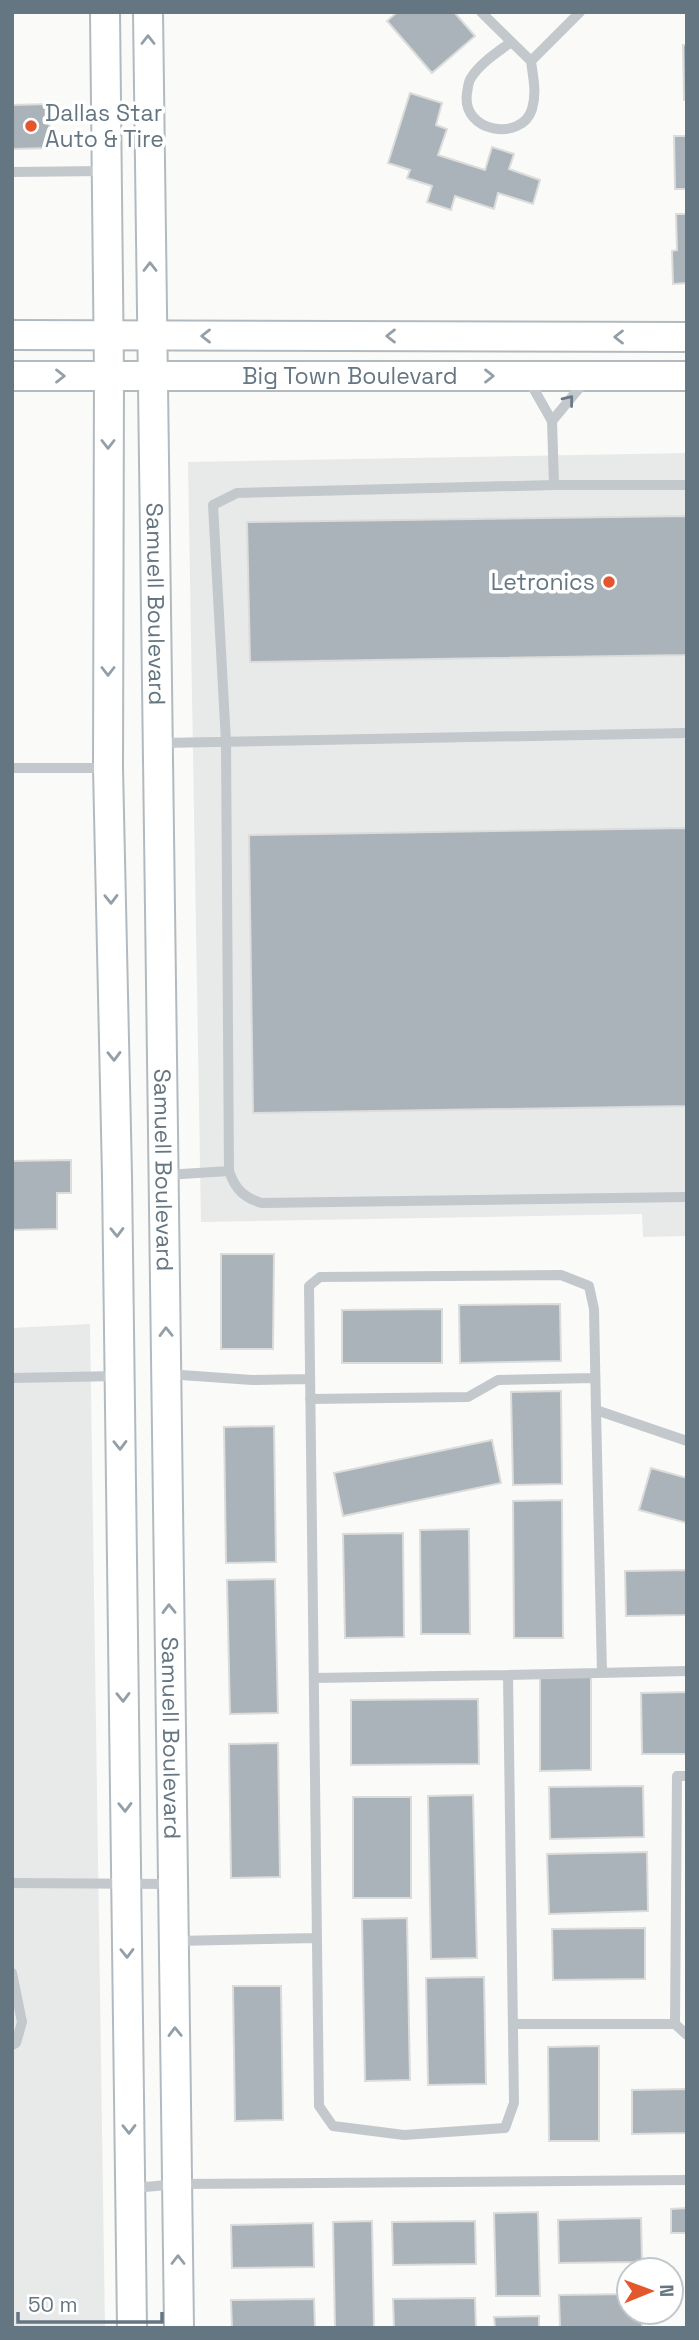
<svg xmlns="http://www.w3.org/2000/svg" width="699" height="2340" viewBox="0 0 699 2340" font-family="'Space Grotesk',sans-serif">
<rect width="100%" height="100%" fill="#fafaf8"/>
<path fill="#e8e9e9" d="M 687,453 L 687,1236 L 643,1237 L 642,1214 L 201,1222 L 188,462 Z
M 90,1324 L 105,2328 L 12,2328 L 12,1328 Z"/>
<path fill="#aab3b9" stroke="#dcdcda" stroke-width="2" d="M 397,12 L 454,12 L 475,36 L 432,73 L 387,21 Z
M 683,45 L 687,45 L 687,100 L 684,100 Z
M 410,93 L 442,103 L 436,125 L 447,129 L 438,155 L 485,170 L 492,147 L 514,154 L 509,169 L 540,180 L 533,204 L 498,193 L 494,209 L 455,196 L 451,210 L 427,202 L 432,186 L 407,178 L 410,170 L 388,163 Z
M 49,104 L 50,148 L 12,149 L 12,105 Z
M 674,136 L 687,136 L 687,189 L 675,189 Z
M 676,214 L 687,214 L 687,283 L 673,284 L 672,251 L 677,250 Z
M 687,516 L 687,655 L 250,662 L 247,522 Z
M 687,828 L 687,1106 L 253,1113 L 249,835 Z
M 71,1160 L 71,1193 L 57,1193 L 57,1229 L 12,1230 L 12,1161 Z
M 221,1254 L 274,1254 L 273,1349 L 221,1349 Z
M 560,1304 L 561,1361 L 460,1363 L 459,1305 Z
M 442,1309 L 442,1363 L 342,1363 L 342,1310 Z
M 561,1391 L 562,1484 L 513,1485 L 511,1392 Z
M 274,1426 L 276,1562 L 226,1563 L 224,1427 Z
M 492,1440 L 501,1483 L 343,1516 L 334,1473 Z
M 651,1468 L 687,1478 L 687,1523 L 639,1510 Z
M 562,1500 L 563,1638 L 514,1638 L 513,1501 Z
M 469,1529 L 470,1634 L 421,1634 L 420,1530 Z
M 403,1533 L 404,1637 L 345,1638 L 343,1534 Z
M 687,1570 L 687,1615 L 626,1616 L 625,1571 Z
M 275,1579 L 278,1713 L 230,1714 L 227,1580 Z
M 540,1677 L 591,1677 L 591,1770 L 540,1771 Z
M 687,1692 L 687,1754 L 642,1754 L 641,1693 Z
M 478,1699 L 479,1764 L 351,1765 L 351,1700 Z
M 278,1743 L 280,1877 L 231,1878 L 229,1744 Z
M 643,1786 L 644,1837 L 550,1839 L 549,1787 Z
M 473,1795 L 477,1958 L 431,1959 L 428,1796 Z
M 353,1797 L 411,1797 L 411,1898 L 353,1898 Z
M 647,1852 L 648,1911 L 549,1914 L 547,1854 Z
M 407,1918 L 410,2080 L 365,2081 L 362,1919 Z
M 645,1928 L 645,1979 L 553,1980 L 552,1929 Z
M 484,1977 L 486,2084 L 428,2085 L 426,1978 Z
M 233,1986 L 281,1986 L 283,2120 L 235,2121 Z
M 599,2046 L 599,2141 L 549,2141 L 548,2047 Z
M 687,2089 L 687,2133 L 632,2134 L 632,2090 Z
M 687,2208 L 687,2233 L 671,2233 L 671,2209 Z
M 538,2212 L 540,2296 L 496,2296 L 494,2213 Z
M 641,2218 L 642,2262 L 559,2263 L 558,2220 Z
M 372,2221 L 374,2328 L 335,2328 L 333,2222 Z
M 475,2221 L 476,2264 L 393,2265 L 392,2222 Z
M 313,2223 L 314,2267 L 232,2268 L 231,2225 Z
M 629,2294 L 629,2312 L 642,2312 L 642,2328 L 560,2328 L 559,2295 Z
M 475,2298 L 476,2328 L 394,2328 L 393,2299 Z
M 314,2299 L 315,2328 L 232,2328 L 231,2300 Z
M 539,2316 L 539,2328 L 495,2328 L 494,2317 Z"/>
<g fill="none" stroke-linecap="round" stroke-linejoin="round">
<g stroke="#b3babf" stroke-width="32">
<g id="secondary">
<path d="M 105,12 L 109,376 L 108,768 L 117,1176 L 132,2328"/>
<path id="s1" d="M 148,12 L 179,2328"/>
<path d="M 12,335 L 687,337"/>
<path id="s2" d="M 12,376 L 687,376"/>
</g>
</g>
<path stroke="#c3c8cc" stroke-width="10" d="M 481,12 L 531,61 L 580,12
M 511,42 C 498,52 480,63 471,78 C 468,82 468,88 467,93 C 461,133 522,142 532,109 C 537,93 533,77 531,61
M 12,172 L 105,171
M 528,379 L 552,421 L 585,381
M 552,421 L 554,485 L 687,485
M 554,485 L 237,493 L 213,505 L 226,742 L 229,1171 C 235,1189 244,1198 262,1203 L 687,1197
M 161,743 L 687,733
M 12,768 L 104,768
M 166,1175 L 229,1171
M 167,1374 L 252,1380 L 310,1379
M 12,1378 L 119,1376
M 310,1399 L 468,1397 L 498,1380 L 595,1378
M 596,1410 L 602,1673
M 687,1441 L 596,1410 L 594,1309 L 589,1286 L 561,1275 L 320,1277 L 309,1286 L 319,2106 L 333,2126 L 404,2135 L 505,2128 L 514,2103 L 508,1675 L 687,1671
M 314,1678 L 508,1675
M 687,1776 L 677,1776 L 675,2024 L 687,2035
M 12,1883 L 169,1884
M 177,1941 L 317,1938
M 12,1973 L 22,2022 L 16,2043 L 12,2045
M 513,2024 L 675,2024
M 134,2188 L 178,2184 L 687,2180"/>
<use href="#secondary" stroke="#fff" stroke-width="28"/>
</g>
<defs><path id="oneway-chevron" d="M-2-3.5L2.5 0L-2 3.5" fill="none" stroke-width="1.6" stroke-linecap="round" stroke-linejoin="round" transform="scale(1.75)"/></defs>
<g stroke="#939fa8">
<use href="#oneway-chevron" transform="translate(148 40) rotate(-90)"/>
<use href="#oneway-chevron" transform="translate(150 267) rotate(-90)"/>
<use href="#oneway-chevron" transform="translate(206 336) rotate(-180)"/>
<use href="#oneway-chevron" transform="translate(391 336) rotate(-180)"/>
<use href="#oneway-chevron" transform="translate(619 337) rotate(-180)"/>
<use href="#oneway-chevron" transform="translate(60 376)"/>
<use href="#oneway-chevron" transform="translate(489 376)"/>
<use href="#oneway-chevron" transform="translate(108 444) rotate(90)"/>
<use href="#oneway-chevron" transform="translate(108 671) rotate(90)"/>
<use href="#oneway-chevron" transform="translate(111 899) rotate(89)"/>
<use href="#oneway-chevron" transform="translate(114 1056) rotate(89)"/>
<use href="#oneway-chevron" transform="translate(117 1232) rotate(89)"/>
<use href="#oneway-chevron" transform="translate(166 1332) rotate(-91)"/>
<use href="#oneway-chevron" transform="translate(120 1445) rotate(89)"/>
<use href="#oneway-chevron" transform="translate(169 1609) rotate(-91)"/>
<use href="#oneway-chevron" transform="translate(123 1697) rotate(89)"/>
<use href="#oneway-chevron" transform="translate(125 1807) rotate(89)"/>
<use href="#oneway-chevron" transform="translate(127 1953) rotate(89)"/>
<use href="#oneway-chevron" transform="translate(175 2032) rotate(-91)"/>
<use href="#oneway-chevron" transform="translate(129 2129) rotate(89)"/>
<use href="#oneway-chevron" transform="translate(178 2260) rotate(-90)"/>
</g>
<use stroke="#6a7a87" href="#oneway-chevron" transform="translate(569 400) rotate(-51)"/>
<g fill="#e4572e" stroke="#fff" stroke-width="2.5">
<circle cx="31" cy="126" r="7"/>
<circle cx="609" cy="582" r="7"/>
</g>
<g text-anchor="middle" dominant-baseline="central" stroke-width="7" stroke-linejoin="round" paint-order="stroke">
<g font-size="23" fill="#657683" stroke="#fff" text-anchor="start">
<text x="45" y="113">Dallas Star<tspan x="45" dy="26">Auto &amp; Tire</tspan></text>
<text x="595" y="582" text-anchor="end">Letronics</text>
</g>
<g font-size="23" fill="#657683" stroke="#fff">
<text stroke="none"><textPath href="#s2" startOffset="338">Big Town Boulevard</textPath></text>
<text stroke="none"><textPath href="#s1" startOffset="592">Samuell Boulevard</textPath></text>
<text stroke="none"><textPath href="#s1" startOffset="1158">Samuell Boulevard</textPath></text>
<text stroke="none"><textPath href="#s1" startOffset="1726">Samuell Boulevard</textPath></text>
</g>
</g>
<rect width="699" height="2340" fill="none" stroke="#657683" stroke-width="28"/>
<g transform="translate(650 2291) rotate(89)"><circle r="33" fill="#ffffff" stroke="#c1c8cd" stroke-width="2"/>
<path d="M0-5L12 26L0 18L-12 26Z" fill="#e4572e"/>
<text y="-10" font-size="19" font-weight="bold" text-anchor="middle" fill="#657683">N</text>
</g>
<path d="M18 2312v10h144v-10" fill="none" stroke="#657683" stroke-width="3.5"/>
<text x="28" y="2312" font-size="21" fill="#657683" stroke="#ffffff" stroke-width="5" paint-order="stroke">50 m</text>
</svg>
